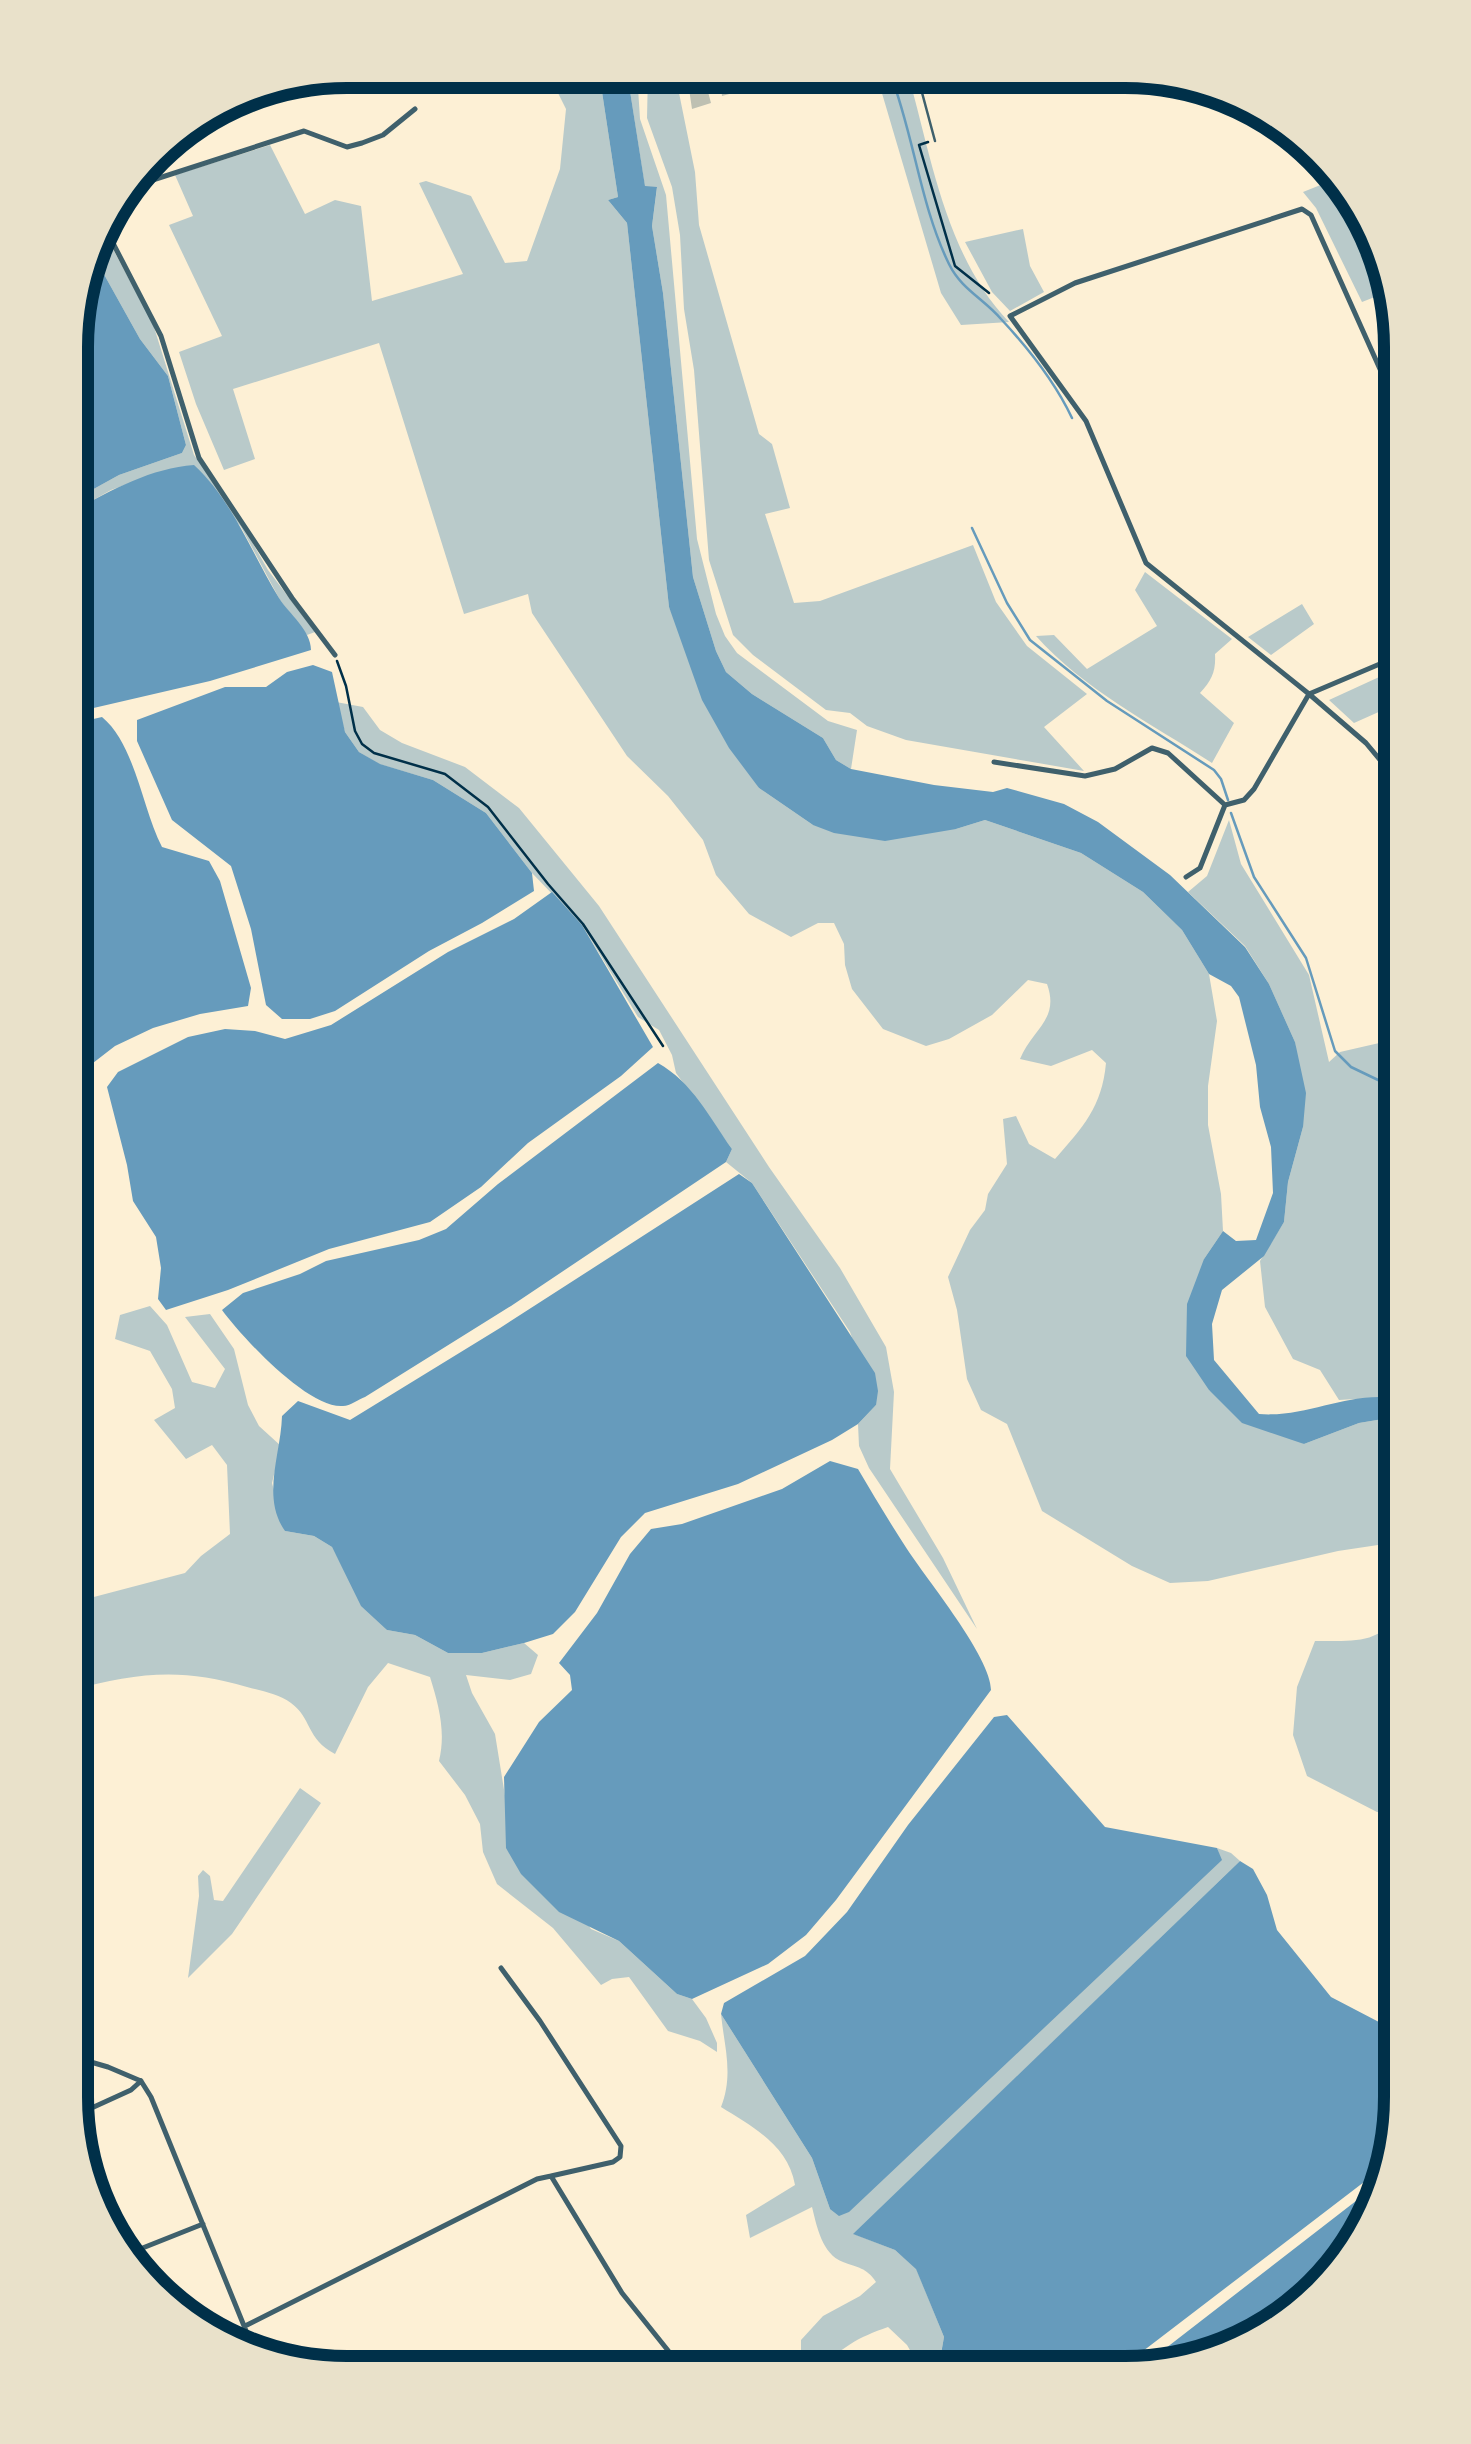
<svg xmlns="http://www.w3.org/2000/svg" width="1471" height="2444" viewBox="0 0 1471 2444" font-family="'IBM Plex Sans',sans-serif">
<rect width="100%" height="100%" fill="#fdf0d5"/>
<path fill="#b9caca" d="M 547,71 L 599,72 L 618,197 L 608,200 L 627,223 L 669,607 L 759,788 L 813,825 L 956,829 L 985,820 L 1081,853 L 1143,892 L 1182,930 L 1209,974 L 1217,1021 L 1208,1086 L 1208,1125 L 1221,1194 L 1223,1231 L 1204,1259 L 1209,1390 L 1304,1444 L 1359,1423 L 1401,1416 L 1401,1564 L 1378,1545 L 1338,1551 L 1208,1581 L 1170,1583 L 1132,1566 L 1042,1511 L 1007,1424 L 981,1410 L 967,1379 L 957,1310 L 948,1277 L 970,1230 L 985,1210 L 988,1194 L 1007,1164 L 1003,1119 L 1016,1116 L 1029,1144 L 1055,1159 C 1083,1127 1102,1107 1106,1063 L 1092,1050 L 1051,1066 L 1020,1059 C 1032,1029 1060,1020 1047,984 L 1028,980 L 992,1015 L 949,1039 L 926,1046 L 883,1029 L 852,989 L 845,965 L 844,944 L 834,923 L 818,923 L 791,937 L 749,914 L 716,875 L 703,840 L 668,796 L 627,756 L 532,613 L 528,594 L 464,614 L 379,343 L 233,389 L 255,459 L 224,470 L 196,404 L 179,352 L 222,336 L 169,225 L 193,216 L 175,175 L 270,145 L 305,214 L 335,200 L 361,206 L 372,301 L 463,274 L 419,183 L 426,181 L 471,196 L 505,263 L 527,261 L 560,169 L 566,109 Z
M 627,72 L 637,72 L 640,119 L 666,195 L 697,539 L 716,614 L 725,636 L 737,653 L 828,721 L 857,730 L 851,769 L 836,760 L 823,738 L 752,694 L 726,672 L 716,651 L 693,577 L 663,293 L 652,226 L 657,188 L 645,187 Z
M 648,72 L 669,72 L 677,83 L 695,172 L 699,225 L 759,434 L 772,444 L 790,508 L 765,514 L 794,603 L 820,601 L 973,545 L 996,602 L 1027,646 L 1087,694 L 1044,727 L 1084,771 L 906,740 L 867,726 L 850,713 L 826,710 L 753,655 L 733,635 L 709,560 L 694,370 L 684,309 L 680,235 L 672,187 L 647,118 Z
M 876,73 L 908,74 C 932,159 946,256 1009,322 L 961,325 L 941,293 Z
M 1333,180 L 1380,241 L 1390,291 L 1362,302 L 1316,208 L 1303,192 Z
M 99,223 L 153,324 L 194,455 L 236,514 L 268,570 L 315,632 L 307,635 L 280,600 L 241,527 L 228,511 L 157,473 L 111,490 L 72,512 L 72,501 L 119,475 L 182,453 L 186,445 L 168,376 L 140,339 L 91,251 Z
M 1023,229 L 1030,266 L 1044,292 L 1010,311 L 992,292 L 965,242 Z
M 1145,572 L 1232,639 L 1215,654 C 1216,671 1212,680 1200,693 L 1234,723 L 1212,763 C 1152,724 1083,689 1036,636 L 1054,635 L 1087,669 L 1157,626 L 1135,590 Z
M 1302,604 L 1314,624 L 1271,655 L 1248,637 Z
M 1401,667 L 1401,702 L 1354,723 L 1329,700 Z
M 336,702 L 363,707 L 380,730 L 402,743 L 465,767 L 519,808 L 599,906 L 769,1167 L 840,1268 L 886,1347 L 894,1392 L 890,1469 L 943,1558 L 977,1629 L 869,1468 L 859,1446 L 858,1424 L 876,1405 L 850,1332 L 752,1183 L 726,1162 L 732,1149 L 676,1073 L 672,1055 L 659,1030 L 638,1017 L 582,925 L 532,873 L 486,813 L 433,780 L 379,764 L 359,752 L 345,732 Z
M 1229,820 L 1241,864 L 1309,975 L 1329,1062 L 1340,1052 L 1401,1038 L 1401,1399 L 1388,1397 L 1339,1400 L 1320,1370 L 1293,1359 L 1265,1307 L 1260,1261 L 1284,1222 L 1288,1182 L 1303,1127 L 1295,1042 L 1269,984 L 1245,946 L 1188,892 L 1207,876 Z
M 150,1306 L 167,1325 L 192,1382 L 215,1388 L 225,1369 L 185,1317 L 210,1314 L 234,1349 L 248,1405 L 259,1426 L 281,1446 L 272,1483 L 285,1531 L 314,1536 L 332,1547 L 346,1574 L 387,1630 L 415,1635 L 448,1653 L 482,1653 L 524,1643 L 538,1655 L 531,1674 L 510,1680 L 466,1675 L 472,1693 L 495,1734 L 506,1802 L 591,1929 L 619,1941 L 677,1994 L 692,1999 L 706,2018 L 717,2043 L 717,2052 L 700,2041 L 668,2031 L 629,1977 L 612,1979 L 601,1985 L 553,1928 L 497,1884 L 483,1852 L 480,1824 L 465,1795 L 439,1761 C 446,1732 439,1706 430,1677 L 388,1663 L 368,1687 L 335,1754 C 306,1739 312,1718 291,1703 C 279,1694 262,1691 247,1687 C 181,1667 136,1673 71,1690 L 71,1603 L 185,1573 L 201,1556 L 230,1534 L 227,1465 L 212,1445 L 186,1459 L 154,1420 L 175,1408 L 172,1389 L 150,1351 L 115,1339 L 120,1315 Z
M 1401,1606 L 1400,1815 L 1377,1812 L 1307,1776 L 1293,1735 L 1297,1687 L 1315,1641 C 1354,1640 1382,1647 1401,1606 Z
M 300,1788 L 321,1803 L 232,1934 L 188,1978 L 199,1896 L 198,1876 L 203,1870 L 210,1876 L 214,1900 L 223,1901 Z
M 1217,1848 L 1231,1853 L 1240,1861 L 854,2234 L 895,2250 L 916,2268 L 944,2337 L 939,2364 L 945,2373 L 923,2373 L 907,2345 L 888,2327 C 859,2337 838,2348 820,2373 L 792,2373 L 801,2361 L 801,2340 L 823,2316 L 860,2296 L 876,2282 C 866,2267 858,2268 843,2262 C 822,2254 817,2227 812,2207 L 750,2238 L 746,2215 L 795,2185 C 788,2145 753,2127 721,2107 C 734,2074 724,2046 721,2014 L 812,2158 L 830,2209 L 1221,1860 Z"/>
<path fill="#669bbc" d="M 599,72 L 627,72 L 645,186 L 657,187 L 652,226 L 663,293 L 693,577 L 716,651 L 726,672 L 752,694 L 823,738 L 836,760 L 851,769 L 934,785 L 993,792 L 1007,788 L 1064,804 L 1098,822 L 1170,875 L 1245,947 L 1269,984 L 1295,1042 L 1306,1093 L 1303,1127 L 1288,1182 L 1284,1222 L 1264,1256 L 1222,1290 L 1212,1324 L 1214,1360 L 1259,1414 C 1309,1418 1350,1389 1401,1399 L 1401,1416 L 1359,1423 L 1304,1444 L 1242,1423 L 1209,1390 L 1186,1356 L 1187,1304 L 1204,1259 L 1223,1231 L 1236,1241 L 1256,1240 L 1273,1193 L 1271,1147 L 1260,1107 L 1256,1065 L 1239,997 L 1231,986 L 1209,974 L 1182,930 L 1143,892 L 1081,853 L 985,820 L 956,829 L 885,841 L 834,833 L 813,825 L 759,788 L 729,748 L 702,700 L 669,607 L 627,223 L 608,200 L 618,197 Z
M 91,251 L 140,339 L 168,376 L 186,445 L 182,453 L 119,475 L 72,501 L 72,311 Z
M 194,465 C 233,501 252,554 279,598 C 289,614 311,630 311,650 L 210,681 L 72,713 L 72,512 C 109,491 151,468 194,465 Z
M 313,665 L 332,672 L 345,732 L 359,752 L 380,764 L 433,780 L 486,813 L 532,873 L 534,891 L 482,923 L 429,951 L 335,1011 L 310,1019 L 282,1019 L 266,1005 L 251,929 L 231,866 L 172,820 L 137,741 L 137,720 L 225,687 L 266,687 L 287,672 Z
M 102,717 C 135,744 142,808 162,847 L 209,861 L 220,881 L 251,988 L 248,1006 L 200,1014 L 153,1028 L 115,1046 L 71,1080 L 72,724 Z
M 552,892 L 582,925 L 653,1047 L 621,1076 L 528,1143 L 481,1187 L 430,1222 L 329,1249 L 228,1290 L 166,1310 L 158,1299 L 161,1268 L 156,1237 L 133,1201 L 127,1165 L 107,1087 L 118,1072 L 188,1037 L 225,1029 L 255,1031 L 285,1039 L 331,1025 L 448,952 L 514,919 Z
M 658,1063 C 692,1082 710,1118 732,1149 L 726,1162 L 511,1306 L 365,1397 C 359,1399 350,1406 343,1406 C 308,1409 241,1336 222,1310 L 243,1293 L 300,1274 L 326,1261 L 419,1240 L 446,1229 L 498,1184 Z
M 739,1174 L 752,1183 L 875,1373 L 878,1391 L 876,1405 L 858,1424 L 832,1440 L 738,1484 L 645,1513 L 621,1537 L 575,1612 L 553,1634 L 524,1643 L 482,1653 L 448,1653 L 415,1635 L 387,1630 L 361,1606 L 332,1547 L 314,1536 L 285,1531 C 261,1497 281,1454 282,1416 L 298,1401 L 350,1420 L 500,1328 Z
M 830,1461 L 858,1469 C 874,1496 890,1523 907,1549 C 927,1580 991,1657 991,1690 L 836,1900 L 806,1935 L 768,1964 L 692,1999 L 677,1994 L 619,1941 L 559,1912 L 521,1874 L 506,1848 L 504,1777 L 539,1722 L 572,1690 L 570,1675 L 559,1663 L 597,1613 L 630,1554 L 651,1529 L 682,1524 L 782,1489 Z
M 1007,1715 L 1105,1827 L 1217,1848 L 1222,1860 L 849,2212 L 839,2216 L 830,2209 L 812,2158 L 721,2014 L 724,2003 L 805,1956 L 847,1912 L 908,1825 L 994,1717 Z
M 1240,1861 L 1253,1869 L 1267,1895 L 1277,1930 L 1331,1997 L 1400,2033 L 1400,2116 L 1381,2169 L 1113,2374 L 945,2373 L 939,2365 L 944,2337 L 916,2269 L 895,2250 L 853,2234 Z
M 1374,2187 L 1344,2265 L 1230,2353 L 1135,2372 Z"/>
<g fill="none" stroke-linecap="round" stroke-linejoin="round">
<path stroke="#669bbc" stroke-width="2.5" d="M 890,73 C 914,135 920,205 949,264 C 961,289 984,299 1001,319 C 1029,349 1055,382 1072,418
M 972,528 L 1007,603 L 1030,640 L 1107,701 L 1214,770 L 1221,779 L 1228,800
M 1231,813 L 1254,877 L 1306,958 L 1335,1051 L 1351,1067 L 1401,1091"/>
</g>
<path fill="#bec0b2" d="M 719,72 L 739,72 L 744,90 L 722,96 Z
M 704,77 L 711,103 L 692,109 L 688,82 Z"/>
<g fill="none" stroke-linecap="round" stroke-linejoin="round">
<path stroke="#003049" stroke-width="2.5" d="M 928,142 L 919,145 L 955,266 L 989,293
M 337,661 L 346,686 L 355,731 L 362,744 L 374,753 L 445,774 L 488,807 L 548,884 L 583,924 L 663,1046"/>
<path stroke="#3f606c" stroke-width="2.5" d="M 917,74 L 935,141"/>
<path stroke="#3f606c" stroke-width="5" d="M 125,189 L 304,131 L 347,147 L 362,143 L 383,135 L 415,109
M 101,220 L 161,336 L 199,458 L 292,598 L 335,655
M 994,762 L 1085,776 L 1115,769 L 1152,748 L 1168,753 L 1225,805
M 1401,785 L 1366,743 L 1309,694 L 1146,563 L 1086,421 L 1010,316 L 1075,283 L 1302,209 L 1311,215 L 1401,416
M 1186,877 L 1200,868 L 1225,805 L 1244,800 L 1254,789 L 1309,694 L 1401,655
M 501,1968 L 540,2021 L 621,2146 L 620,2157 L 613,2162 L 551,2176
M 70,2056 L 108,2067 L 141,2081
M 141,2081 L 151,2097 L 253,2348
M 74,2116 L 131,2090 L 141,2081
M 130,2253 L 203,2224
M 245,2326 L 537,2179 L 551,2176 L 622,2293 L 686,2373"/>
</g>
<path d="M0 0H1471V2444H0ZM347 88H1125A259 259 0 0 1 1384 347V2097A259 259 0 0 1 1125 2356H347A259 259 0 0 1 88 2097V347A259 259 0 0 1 347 88Z" fill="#e9e1ca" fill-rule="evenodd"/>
<path fill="none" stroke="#003049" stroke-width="12" d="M347 88H1125A259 259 0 0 1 1384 347V2097A259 259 0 0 1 1125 2356H347A259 259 0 0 1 88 2097V347A259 259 0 0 1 347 88Z"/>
</svg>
